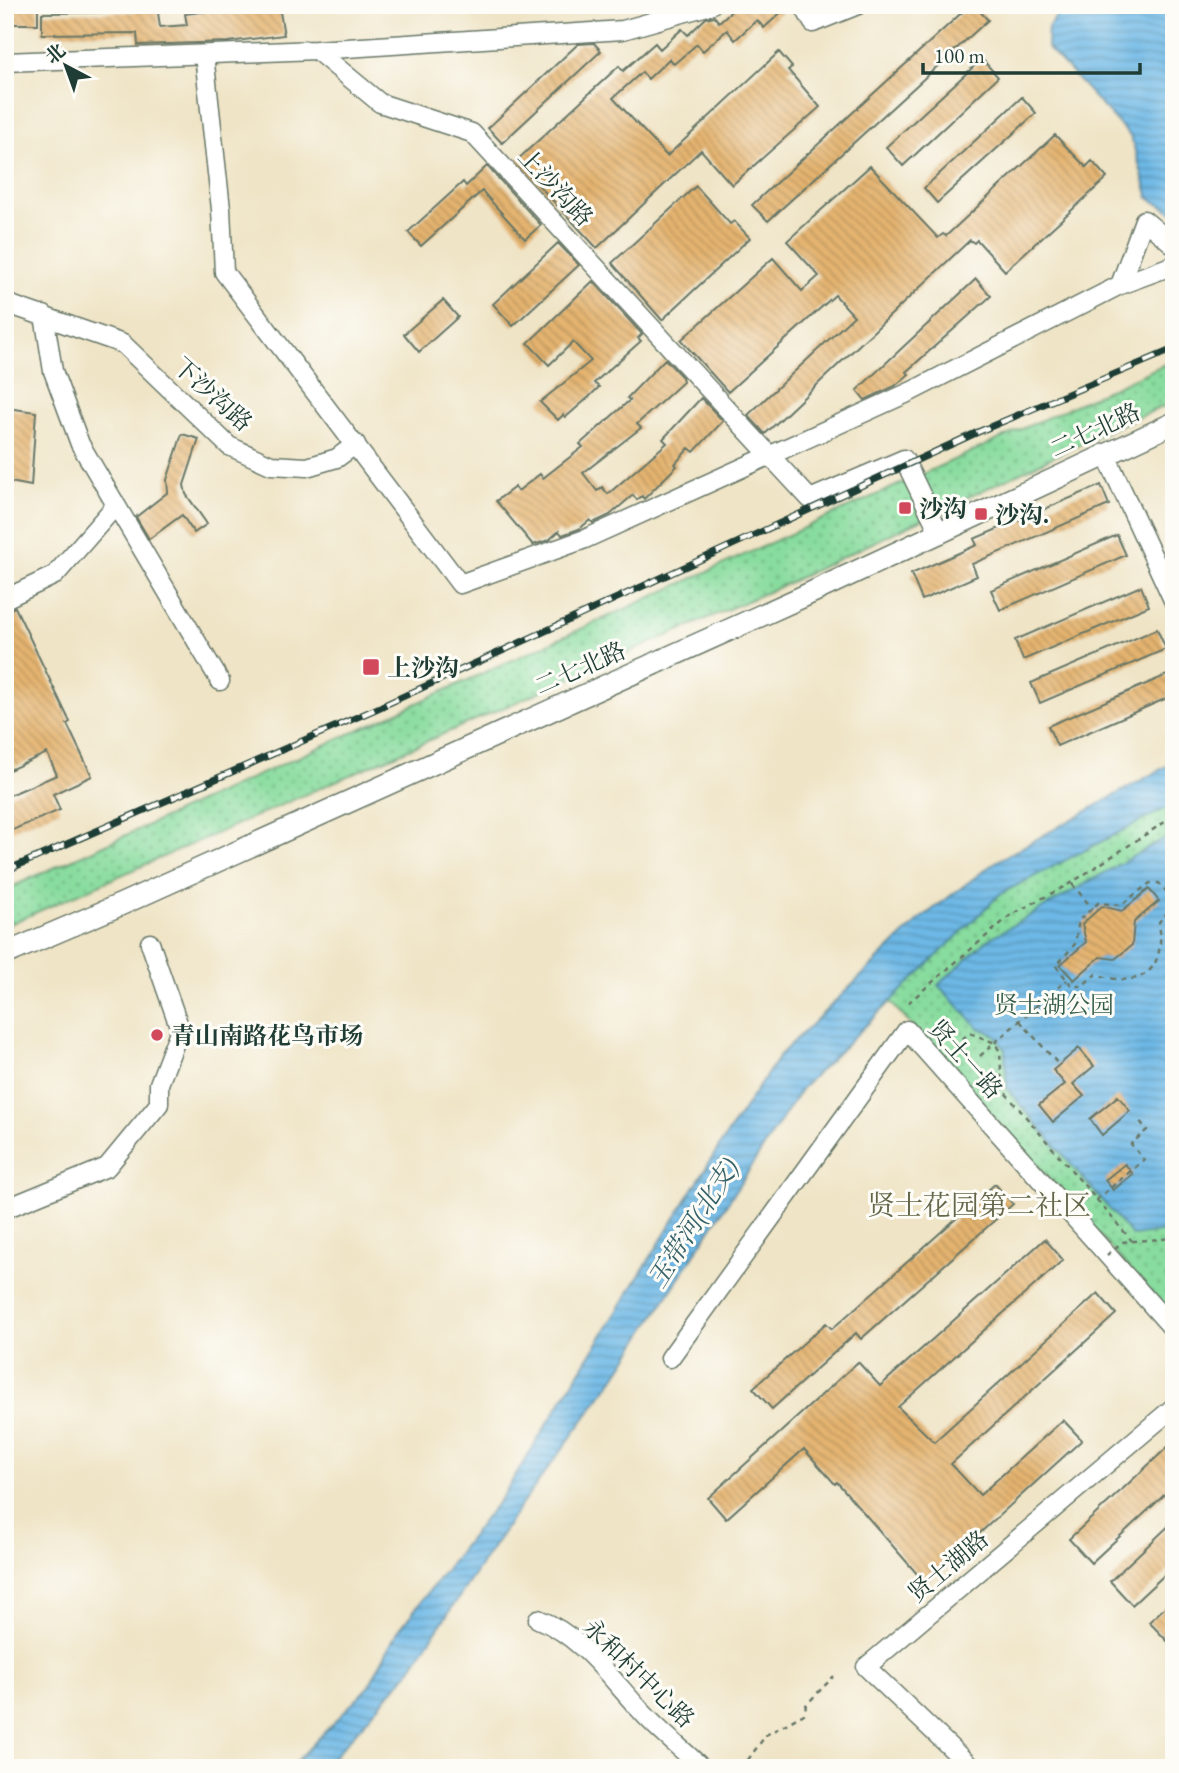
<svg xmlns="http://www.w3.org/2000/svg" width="1179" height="1773" viewBox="0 0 1179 1773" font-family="'EB Garamond','Noto Serif SC',serif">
<defs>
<pattern id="park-dots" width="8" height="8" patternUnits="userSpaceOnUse" patternTransform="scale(1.75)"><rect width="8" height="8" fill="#88dc9e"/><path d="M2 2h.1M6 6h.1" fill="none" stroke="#6fb482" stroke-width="1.8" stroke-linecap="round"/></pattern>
<pattern id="water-rules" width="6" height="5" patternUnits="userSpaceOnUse" patternTransform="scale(1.75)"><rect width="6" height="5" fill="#6db8e6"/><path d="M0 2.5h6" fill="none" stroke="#5997bb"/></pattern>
<pattern id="building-back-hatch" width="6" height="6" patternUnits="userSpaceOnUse" patternTransform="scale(1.75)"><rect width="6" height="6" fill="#e5b470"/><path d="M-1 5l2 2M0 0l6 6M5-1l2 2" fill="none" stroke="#b9945d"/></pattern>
</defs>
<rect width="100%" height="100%" fill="#fdfcf7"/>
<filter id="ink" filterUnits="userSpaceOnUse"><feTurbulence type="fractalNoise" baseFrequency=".0143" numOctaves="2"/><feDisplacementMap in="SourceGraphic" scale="14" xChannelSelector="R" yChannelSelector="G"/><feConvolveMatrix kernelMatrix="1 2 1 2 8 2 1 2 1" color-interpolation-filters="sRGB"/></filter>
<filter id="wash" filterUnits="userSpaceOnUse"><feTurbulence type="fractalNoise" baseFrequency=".00686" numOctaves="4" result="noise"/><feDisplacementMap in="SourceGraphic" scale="28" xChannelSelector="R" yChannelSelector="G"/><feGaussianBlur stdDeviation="1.57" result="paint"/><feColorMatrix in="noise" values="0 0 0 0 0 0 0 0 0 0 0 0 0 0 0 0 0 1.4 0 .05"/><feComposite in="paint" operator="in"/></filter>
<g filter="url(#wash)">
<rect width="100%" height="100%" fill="#efe4c6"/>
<path fill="url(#park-dots)" stroke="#548c69" stroke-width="2" d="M 1174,360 L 1174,402 L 1120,425 L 788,583 L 5,926 L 5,890 Z
M 1174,794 L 1174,1319 L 886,997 L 999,891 Z"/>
<path fill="url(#water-rules)" stroke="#467a8d" stroke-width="2" d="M 1065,5 L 1120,5 L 1174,11 L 1174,213 L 1149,198 L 1131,137 L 1047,47 L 1048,27 Z
M 1174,762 L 1174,804 L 1000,894 L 802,1088 L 615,1377 L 519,1508 L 408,1673 L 324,1768 L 290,1768 L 369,1686 L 396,1634 L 504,1494 L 722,1142 L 780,1055 L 920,919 L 994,863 Z
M 1174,833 L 1174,1230 L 1132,1236 L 1007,1089 L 1005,1050 L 995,1035 L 979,1028 L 938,985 L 987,940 Z"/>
<g id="blocks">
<path fill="url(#building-back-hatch)" d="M 5,5 L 38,5 L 38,24 L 5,24 Z
M 134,5 L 157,5 L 160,27 L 187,25 L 185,14 L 232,8 L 233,12 L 279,6 L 284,35 L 228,42 L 138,45 L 137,33 L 42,34 L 42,13 L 135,12 Z
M 738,5 L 745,5 L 750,10 L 755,5 L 789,5 L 764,28 L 757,20 L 735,40 L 727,30 L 703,51 L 697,44 L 674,64 L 669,59 L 648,79 L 642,72 L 613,98 L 667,156 L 779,52 L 792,67 L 788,70 L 820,107 L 732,185 L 701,150 L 597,248 L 516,161 L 619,66 L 623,71 L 655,43 L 660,49 L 682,29 L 688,35 L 706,18 L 714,16 L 719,22 Z
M 970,5 L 974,5 L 988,20 L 768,221 L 752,205 Z
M 594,43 L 601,51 L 502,143 L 488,128 L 578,44 Z
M 982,59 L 998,77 L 903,166 L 886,147 Z
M 1022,97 L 1036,113 L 937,203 L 924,188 Z
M 1055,135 L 1086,167 L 1092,161 L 1107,178 L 1005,271 L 977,240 L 974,243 L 970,240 L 765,434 L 748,415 L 854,316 L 835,295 L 728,392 L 681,340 L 773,258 L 802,291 L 819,276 L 787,241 L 870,166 L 938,238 L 943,234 L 946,236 Z
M 487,166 L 541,225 L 525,239 L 482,191 L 421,246 L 408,232 L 463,182 L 466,186 Z
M 696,186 L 730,224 L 734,221 L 750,238 L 662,320 L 612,263 Z
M 558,243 L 579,265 L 513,326 L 493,304 Z
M 976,279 L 991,296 L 906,372 L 909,374 L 895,386 L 865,400 L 857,390 Z
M 593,281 L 642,334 L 638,338 L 641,341 L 594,383 L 599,387 L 589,397 L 566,417 L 563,415 L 558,420 L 540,402 L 591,361 L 573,342 L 549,365 L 528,343 Z
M 443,300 L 458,317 L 419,352 L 404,334 Z
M 665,359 L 682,377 L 683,382 L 637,424 L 641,428 L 583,473 L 597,491 L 602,487 L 608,494 L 667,443 L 663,439 L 701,398 L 723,421 L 694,452 L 689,448 L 675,464 L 677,466 L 644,499 L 642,496 L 637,500 L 633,495 L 610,515 L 593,523 L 590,520 L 579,529 L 562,535 L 559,531 L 549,540 L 533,545 L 496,501 L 515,487 L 518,491 L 540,474 L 543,478 L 583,447 L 580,444 L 630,400 L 627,398 Z
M 7,408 L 36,412 L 31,486 L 5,481 Z
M 182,434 L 199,439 L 184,485 L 186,494 L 207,524 L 194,533 L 182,515 L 149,539 L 136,517 L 168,492 L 167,480 Z
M 1101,485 L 1109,505 L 972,564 L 977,576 L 922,600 L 911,574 L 977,545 L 974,539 Z
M 1117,535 L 1126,555 L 1000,610 L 991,590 Z
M 1141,586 L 1149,606 L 1023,660 L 1015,640 Z
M 15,607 L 70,722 L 67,724 L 92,776 L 53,794 L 60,810 L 5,833 L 5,797 L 57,775 L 47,753 L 5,772 L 5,611 Z
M 1157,629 L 1166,649 L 1040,703 L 1031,683 Z
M 1174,672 L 1174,695 L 1057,746 L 1048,726 Z
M 1149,889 L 1159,901 L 1134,922 L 1132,945 L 1115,959 L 1100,957 L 1074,980 L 1060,965 L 1086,942 L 1082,924 L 1102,906 L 1122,911 Z
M 1079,1048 L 1094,1066 L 1073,1084 L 1084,1096 L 1053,1122 L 1039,1105 L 1065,1084 L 1053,1070 Z
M 1118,1096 L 1130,1111 L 1102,1135 L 1090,1119 Z
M 1125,1164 L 1133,1174 L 1113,1190 L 1105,1180 Z
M 995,1184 L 1013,1204 L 861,1339 L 856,1333 L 772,1409 L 753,1388 L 826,1323 L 832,1329 Z
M 1045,1239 L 1063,1260 L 898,1407 L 934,1442 L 1098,1293 L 1116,1314 L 951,1464 L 980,1495 L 1063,1420 L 1082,1440 L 925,1583 L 837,1482 L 835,1484 L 804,1449 L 726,1519 L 708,1498 L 858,1362 L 880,1386 Z
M 1174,1441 L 1174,1486 L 1091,1563 L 1069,1539 Z
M 1174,1521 L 1174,1566 L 1132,1605 L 1110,1581 Z
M 1174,1599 L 1174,1648 L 1149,1622 Z"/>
</g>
</g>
<g filter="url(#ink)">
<use href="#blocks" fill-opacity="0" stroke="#687767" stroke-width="2"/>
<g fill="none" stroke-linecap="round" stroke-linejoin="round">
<g stroke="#687767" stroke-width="21">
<path id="minor" d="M 803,5 L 813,23 L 858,5
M 316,50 L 623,30 L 711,5
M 204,55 L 221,209 L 224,272 L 460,584 L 585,539 L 912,391 L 1120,285 L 1174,265
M 5,62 L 316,50 L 380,103 L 472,133 L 810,499 L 904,459 L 940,534
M 1120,285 L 1144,220 L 1174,245
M 5,303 L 123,344 L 229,446 L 271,465 L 307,467 L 337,458 L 356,444
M 44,315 L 53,371 L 80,444 L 220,681
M 1105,453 L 1174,602
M 5,599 L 55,575 L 116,505
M 5,1209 L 107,1167 L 159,1104 L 159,1084 L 180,1029 L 150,943
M 670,1358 L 907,1030 L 1174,1330
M 538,1619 C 582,1636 611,1679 642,1712 C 660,1732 682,1749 702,1768
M 972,1768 L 866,1667 L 1174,1407"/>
</g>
<g stroke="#687767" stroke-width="24">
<path id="major" d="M 5,954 L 122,904 L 802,597 L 1174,423"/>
</g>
<path stroke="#687767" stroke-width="2.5" stroke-dasharray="5 5" stroke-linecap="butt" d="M 1072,884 L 1092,908
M 1165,889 L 1174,883
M 1174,900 L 1159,883 L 1150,883 L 1121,905 L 1098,903 L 1079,920 L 1075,944 L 1056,966 L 1072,986 L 1082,986 L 1096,974 C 1142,990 1166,971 1159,922 L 1174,905
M 908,1003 L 1011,915 L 1071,883 L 1174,816
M 1035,1007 L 1067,980
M 1020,1021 L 1059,1065
M 962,1039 L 970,1033 L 995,1043 L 1000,1052 L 1002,1089 L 1132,1241
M 1096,1200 L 1144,1160 L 1131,1144 L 1147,1130 L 1139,1120
M 1172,1238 L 1174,1240
M 742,1768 L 766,1735 L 804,1714 L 806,1705 L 834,1676"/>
<use href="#minor" stroke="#fff" stroke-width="18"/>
<use href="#major" stroke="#fff" stroke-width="21"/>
<g stroke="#1f3d34" stroke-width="7">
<path id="rail" d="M 5,871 L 378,708 L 978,432 L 1174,349"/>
</g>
<use href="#rail" stroke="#fdfcf7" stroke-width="4.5" stroke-dasharray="13" stroke-linecap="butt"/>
<path stroke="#687767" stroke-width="2.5" stroke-dasharray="5 5" stroke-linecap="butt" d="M 980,1056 L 1035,1007
M 1107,1255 L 1122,1242 L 1174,1238"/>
</g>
</g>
<g fill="#d1495b" stroke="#fdfcf7" stroke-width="2.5">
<rect x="898" y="501" width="14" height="14" rx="3.5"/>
<rect x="974" y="507" width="14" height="14" rx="3.5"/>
<rect x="362" y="658" width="18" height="18" rx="3.5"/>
<circle cx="157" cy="1035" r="7"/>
</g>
<g text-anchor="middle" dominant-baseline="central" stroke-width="6" stroke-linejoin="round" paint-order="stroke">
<g font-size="24" fill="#1f3d34" stroke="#fdfcf7">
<text transform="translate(556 187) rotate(47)">上沙沟路</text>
<text transform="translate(213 394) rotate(42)">下沙沟路</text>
<text transform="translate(1095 430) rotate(-25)">二七北路</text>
<text transform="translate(580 668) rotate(-24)">二七北路</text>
<text transform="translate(966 1059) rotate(48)">贤士一路</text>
<text transform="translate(948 1566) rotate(-40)">贤士湖路</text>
<text transform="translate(639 1673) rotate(44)">永和村中心路</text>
</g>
<g font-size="24" font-weight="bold" fill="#1f3d34" stroke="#fdfcf7" text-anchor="start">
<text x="919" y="508">沙沟</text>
<text x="995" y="514">沙沟.</text>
<text x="387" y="667">上沙沟</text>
<text x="171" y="1035">青山南路花鸟市场</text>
</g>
<g font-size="24" fill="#345d49" stroke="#fdfcf7">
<text x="1054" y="1004">贤士湖公园</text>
</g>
<g font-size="26" font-style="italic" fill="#366269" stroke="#fdfcf7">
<text transform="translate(693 1223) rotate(-58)">玉带河(北支)</text>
</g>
<g font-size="28" fill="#646749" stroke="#fdfcf7">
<text x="979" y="1205">贤士花园第二社区</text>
</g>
</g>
<rect width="1179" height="1773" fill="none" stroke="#fdfcf7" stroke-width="28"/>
<g transform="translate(66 66) rotate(319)" stroke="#fdfcf7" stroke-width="5" paint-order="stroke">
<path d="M0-5L12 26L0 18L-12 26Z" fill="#1f3d34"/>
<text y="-10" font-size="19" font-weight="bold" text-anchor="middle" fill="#1f3d34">北</text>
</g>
<path d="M923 63v10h217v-10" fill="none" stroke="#1f3d34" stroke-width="3.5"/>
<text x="934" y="63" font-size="21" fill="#1f3d34" stroke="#fdfcf7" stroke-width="5" paint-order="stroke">100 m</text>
</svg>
